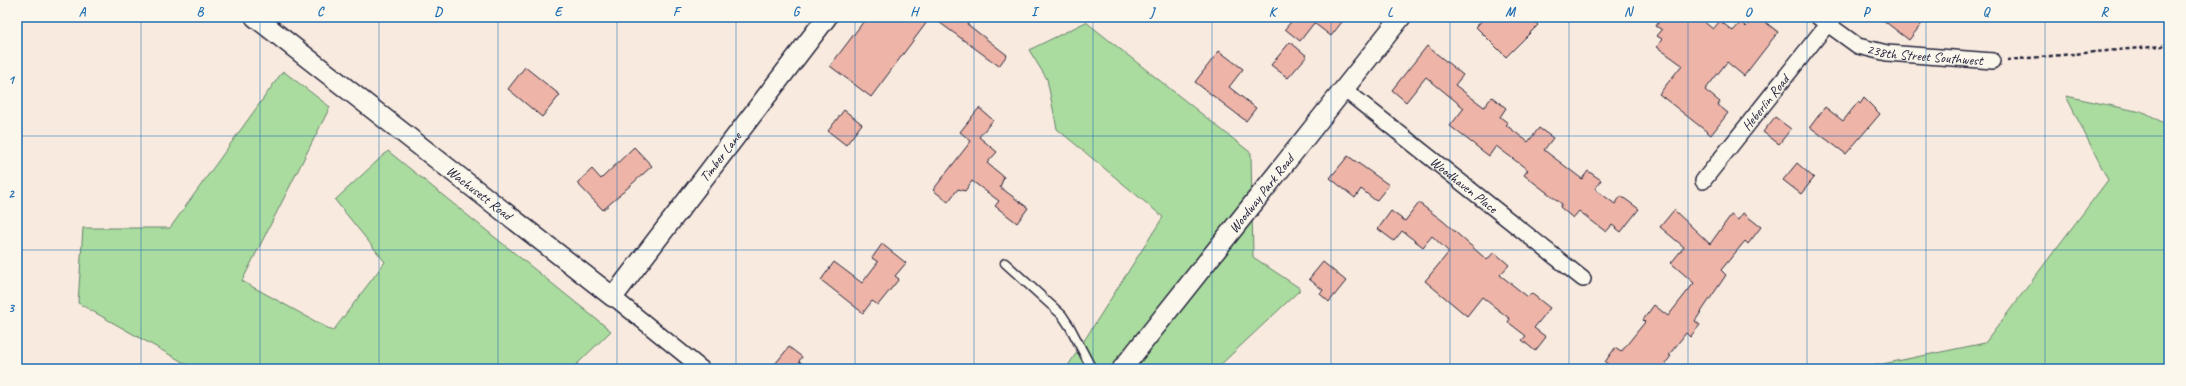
<svg xmlns="http://www.w3.org/2000/svg" width="2186" height="386" viewBox="0 0 2186 386" font-family="Caveat,sans-serif">
<rect width="100%" height="100%" fill="#f8eade"/>
<filter id="ink" filterUnits="userSpaceOnUse"><feTurbulence type="fractalNoise" baseFrequency=".025" numOctaves="2"/><feDisplacementMap in="SourceGraphic" scale="8" xChannelSelector="R" yChannelSelector="G"/><feConvolveMatrix kernelMatrix="1 2 1 2 8 2 1 2 1" color-interpolation-filters="sRGB"/></filter>
<g filter="url(#ink)">
<path fill="#a9dc9e" stroke="#667f6c" d="M 1086,22 L 1251,153 L 1253,257 L 1301,289 L 1216,369 L 1066,369 L 1163,217 L 1057,129 L 1047,79 L 1029,50 Z
M 283,71 L 330,107 L 242,281 L 333,331 L 385,262 L 335,200 L 388,151 L 611,331 L 572,369 L 195,369 L 78,303 L 83,228 L 170,228 Z
M 2066,96 L 2146,113 L 2169,126 L 2169,369 L 1858,369 L 1985,343 L 2108,180 Z"/>
<path fill="#edb4a7" stroke="#22223b" d="M 867,17 L 920,17 L 927,22 L 871,97 L 830,66 Z
M 932,17 L 972,17 L 967,24 L 1007,55 L 999,66 Z
M 1295,17 L 1335,17 L 1342,22 L 1331,36 L 1314,23 L 1300,41 L 1285,29 Z
M 1485,17 L 1530,17 L 1538,25 L 1506,57 L 1476,27 Z
M 1662,17 L 1698,17 L 1713,29 L 1720,21 L 1733,31 L 1741,22 L 1746,27 L 1754,17 L 1759,17 L 1778,32 L 1744,76 L 1727,62 L 1705,90 L 1720,102 L 1718,105 L 1728,113 L 1711,135 L 1659,94 L 1682,65 L 1657,47 L 1662,39 L 1657,36 L 1662,30 L 1656,26 Z
M 1879,17 L 1927,17 L 1909,40 Z
M 1290,42 L 1307,56 L 1288,78 L 1271,65 Z
M 1427,46 L 1463,75 L 1455,85 L 1484,107 L 1492,97 L 1506,108 L 1500,117 L 1508,123 L 1506,125 L 1528,142 L 1539,128 L 1553,138 L 1544,150 L 1582,179 L 1588,171 L 1601,180 L 1595,189 L 1615,204 L 1621,196 L 1639,209 L 1621,232 L 1612,225 L 1606,232 L 1579,211 L 1573,218 L 1560,207 L 1562,204 L 1524,175 L 1528,170 L 1496,146 L 1489,156 L 1450,126 L 1464,108 L 1426,77 L 1406,102 L 1392,90 Z
M 1219,51 L 1243,69 L 1229,87 L 1256,108 L 1246,121 L 1195,82 Z
M 525,67 L 560,95 L 542,117 L 508,89 Z
M 1864,98 L 1880,114 L 1846,154 L 1810,127 L 1825,107 L 1843,121 L 1858,102 L 1860,104 Z
M 979,108 L 993,120 L 979,137 L 997,152 L 987,163 L 1004,177 L 1000,187 L 1028,208 L 1017,223 L 995,206 L 999,201 L 972,181 L 965,191 L 958,189 L 948,202 L 933,190 L 971,141 L 960,132 Z
M 844,110 L 862,124 L 846,145 L 828,131 Z
M 1775,117 L 1791,129 L 1779,144 L 1763,132 Z
M 634,147 L 652,166 L 603,210 L 577,183 L 592,169 L 601,179 Z
M 1348,156 L 1389,185 L 1376,201 L 1361,189 L 1355,198 L 1330,178 Z
M 1797,163 L 1814,178 L 1801,194 L 1783,180 Z
M 1419,203 L 1443,221 L 1487,260 L 1494,252 L 1509,265 L 1500,275 L 1528,297 L 1531,293 L 1550,308 L 1534,328 L 1546,337 L 1535,351 L 1522,340 L 1526,336 L 1508,322 L 1510,319 L 1482,297 L 1467,316 L 1425,281 L 1449,252 L 1432,236 L 1423,247 L 1402,231 L 1394,241 L 1378,229 L 1391,211 L 1405,221 Z
M 1674,210 L 1710,244 L 1731,215 L 1738,220 L 1743,213 L 1761,227 L 1748,244 L 1745,241 L 1721,270 L 1726,275 L 1695,321 L 1700,325 L 1690,337 L 1686,333 L 1669,355 L 1671,356 L 1661,369 L 1614,369 L 1605,362 L 1615,348 L 1621,352 L 1645,322 L 1643,320 L 1654,305 L 1668,316 L 1694,283 L 1671,263 L 1684,247 L 1660,227 Z
M 882,244 L 906,263 L 895,276 L 899,279 L 878,305 L 872,301 L 863,313 L 821,280 L 834,262 L 862,283 L 878,262 L 872,258 Z
M 1323,262 L 1346,281 L 1329,302 L 1320,294 L 1323,290 L 1309,279 Z
M 789,347 L 802,357 L 799,361 L 809,369 L 771,369 Z"/>
<g fill="none" stroke-linecap="round" stroke-linejoin="round">
<g stroke="#22223b" stroke-width="11">
<path id="service" d="M 1005,263 L 1062,315 L 1070,327 L 1092,369"/>
</g>
<g stroke="#22223b" stroke-width="18">
<g id="minor">
<path id="s1" d="M 1818,17 L 1858,46 L 1887,53 L 1993,61"/>
<path id="s2" d="M 1345,90 L 1583,279"/>
<path id="s3" d="M 1703,181 L 1833,17"/>
<path d="M 613,297 L 702,369"/>
</g>
</g>
<g stroke="#22223b" stroke-width="22">
<g id="tertiary">
<path id="s4" d="M 255,17 L 613,297 L 827,17"/>
<path id="s5" d="M 1122,369 L 1401,17"/>
</g>
</g>
<path stroke="#22223b" stroke-width="2.5" stroke-dasharray="4 3" stroke-linecap="butt" d="M 2007,60 L 2162,46 L 2169,42"/>
<use href="#service" stroke="#fbf7ec" stroke-width="8"/>
<use href="#minor" stroke="#fbf7ec" stroke-width="15"/>
<use href="#tertiary" stroke="#fbf7ec" stroke-width="19"/>
</g>
</g>
<path fill="none" stroke="#1f6fb2" stroke-width="1" stroke-opacity="0.55" d="M 141,17 L 141,369M 260,17 L 260,369M 379,17 L 379,369M 498,17 L 498,369M 617,17 L 617,369M 736,17 L 736,369M 855,17 L 855,369M 974,17 L 974,369M 1093,17 L 1093,369M 1212,17 L 1212,369M 1331,17 L 1331,369M 1450,17 L 1450,369M 1569,17 L 1569,369M 1688,17 L 1688,369M 1807,17 L 1807,369M 1926,17 L 1926,369M 2045,17 L 2045,369M 17,136 L 2169,136M 17,250 L 2169,250"/>
<g text-anchor="middle" dominant-baseline="central" stroke-width="3" stroke-linejoin="round" paint-order="stroke">
<g font-size="14" fill="#22223b" stroke="#fbf7ec">
<text stroke="none"><textPath href="#s1" startOffset="117">238th Street Southwest</textPath></text>
<text stroke="none"><textPath href="#s3" startOffset="100">Heberlin Road</textPath></text>
<text stroke="none"><textPath href="#s4" startOffset="631">Timber Lane</textPath></text>
<text stroke="none"><textPath href="#s2" startOffset="152">Woodhaven Place</textPath></text>
<text stroke="none"><textPath href="#s4" startOffset="285">Wachusett Road</textPath></text>
<text stroke="none"><textPath href="#s5" startOffset="224">Woodway Park Road</textPath></text>
</g>
</g>
<rect width="2186" height="386" fill="none" stroke="#fbf7ec" stroke-width="44"/>
<rect x="22" y="22" width="2142" height="342" fill="none" stroke="#1f6fb2" stroke-width="1.5"/>
<g font-size="13" text-anchor="middle" font-weight="bold" fill="#1f6fb2">
<text x="82" y="16">A</text>
<text x="200" y="16">B</text>
<text x="320" y="16">C</text>
<text x="438" y="16">D</text>
<text x="558" y="16">E</text>
<text x="676" y="16">F</text>
<text x="796" y="16">G</text>
<text x="914" y="16">H</text>
<text x="1034" y="16">I</text>
<text x="1152" y="16">J</text>
<text x="1272" y="16">K</text>
<text x="1390" y="16">L</text>
<text x="1510" y="16">M</text>
<text x="1628" y="16">N</text>
<text x="1748" y="16">O</text>
<text x="1866" y="16">P</text>
<text x="1986" y="16">Q</text>
<text x="2104" y="16">R</text>
<text x="11" y="84">1</text>
<text x="11" y="198">2</text>
<text x="11" y="312">3</text>
</g>
</svg>
